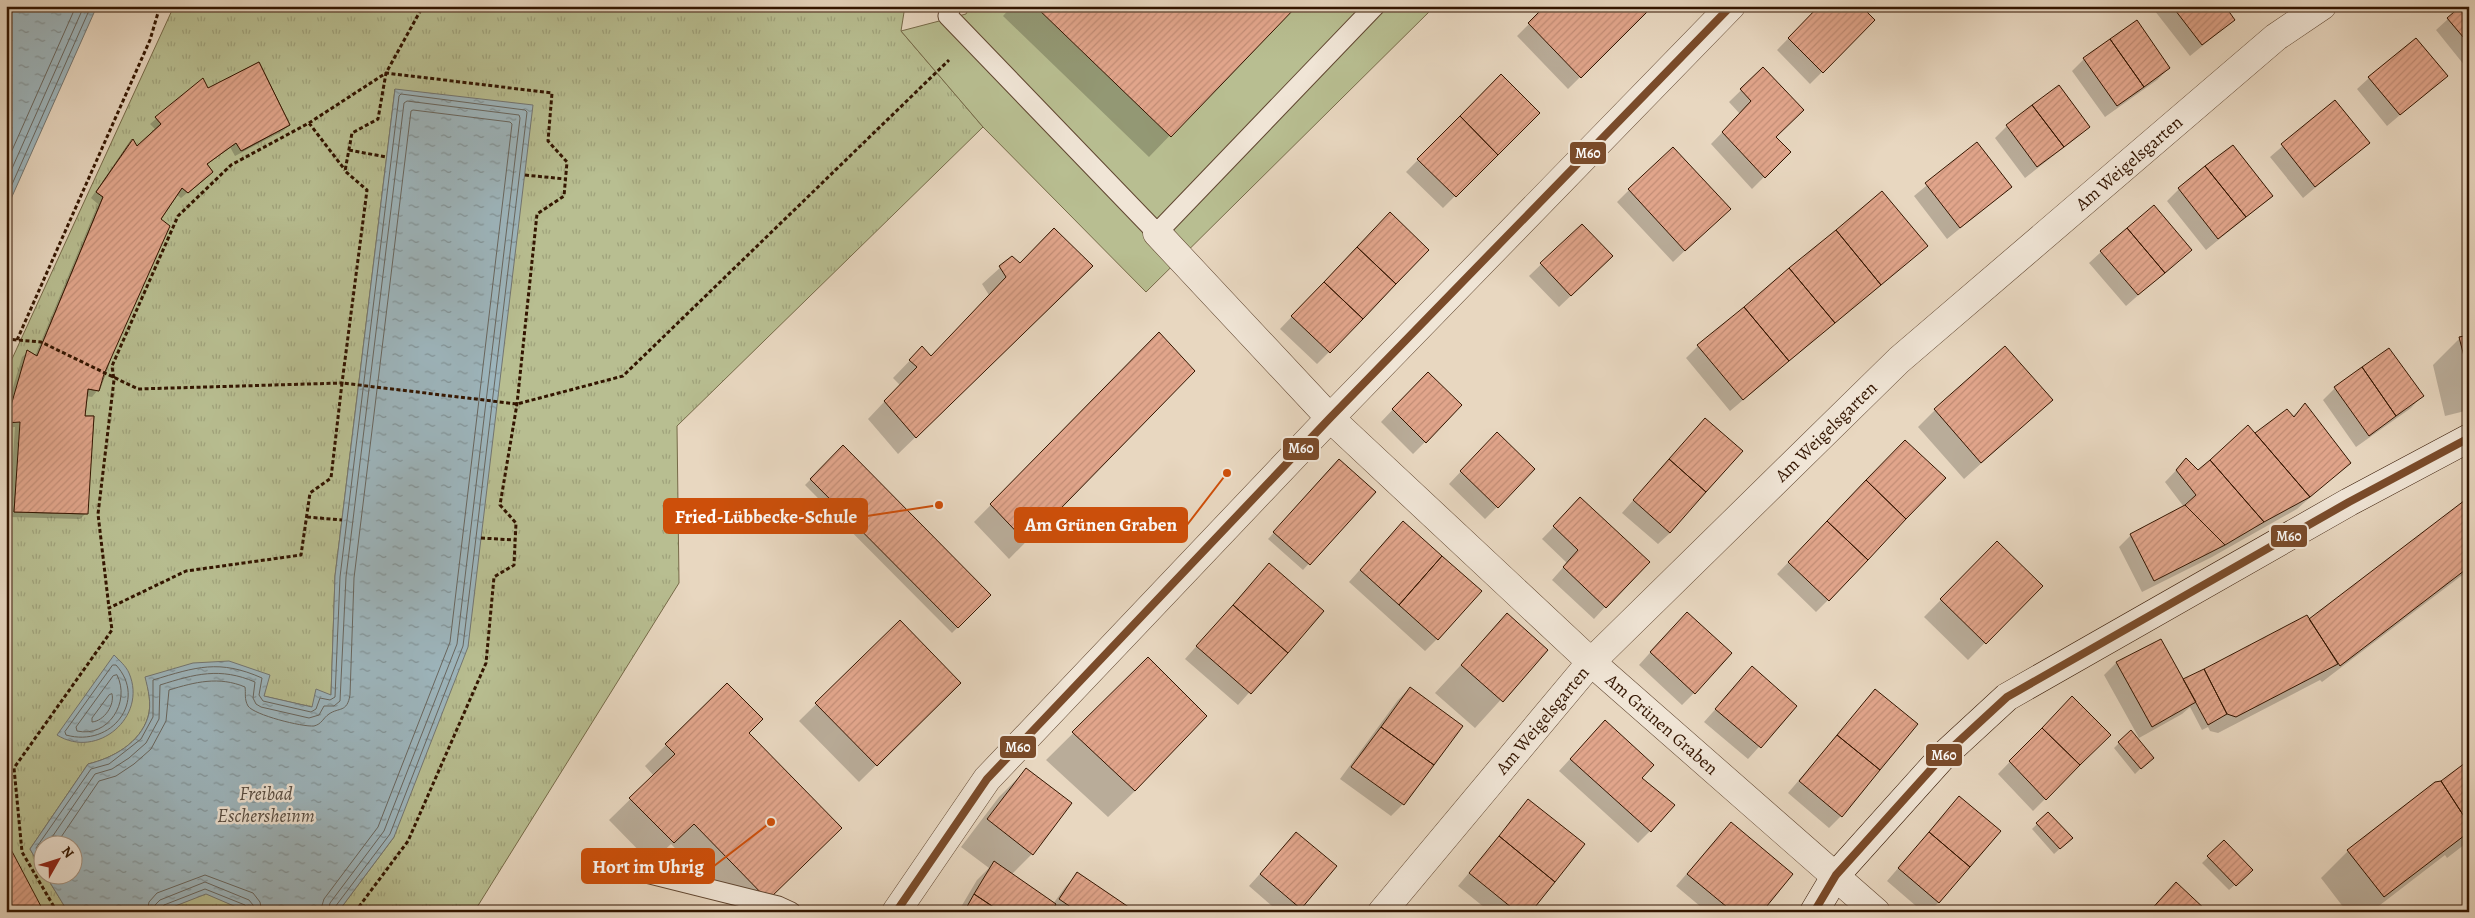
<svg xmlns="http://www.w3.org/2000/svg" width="2475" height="918" viewBox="0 0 2475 918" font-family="Alegreya,serif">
<defs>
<pattern id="grass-tufts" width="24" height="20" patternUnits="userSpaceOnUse" patternTransform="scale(1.25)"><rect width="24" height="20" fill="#b8be91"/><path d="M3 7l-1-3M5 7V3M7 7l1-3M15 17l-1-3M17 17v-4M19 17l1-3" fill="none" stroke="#9fa27b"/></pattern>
<pattern id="water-ripples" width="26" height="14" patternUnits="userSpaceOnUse" patternTransform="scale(1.25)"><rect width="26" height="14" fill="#9db6be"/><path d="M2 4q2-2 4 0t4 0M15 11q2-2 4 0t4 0" fill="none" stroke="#819398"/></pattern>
<pattern id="building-hatch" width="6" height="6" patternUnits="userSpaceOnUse" patternTransform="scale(1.25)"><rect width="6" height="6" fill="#e1a58b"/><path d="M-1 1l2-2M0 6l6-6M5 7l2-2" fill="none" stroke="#c28d76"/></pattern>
</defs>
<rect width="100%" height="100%" fill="#e8d7c0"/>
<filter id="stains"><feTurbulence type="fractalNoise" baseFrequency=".004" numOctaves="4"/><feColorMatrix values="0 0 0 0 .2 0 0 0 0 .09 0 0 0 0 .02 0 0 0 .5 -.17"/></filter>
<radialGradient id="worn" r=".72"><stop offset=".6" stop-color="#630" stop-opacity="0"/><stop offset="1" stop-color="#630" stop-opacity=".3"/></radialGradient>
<path fill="url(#grass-tufts)" stroke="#766a48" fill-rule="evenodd" d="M 174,6 L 905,6 L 901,31 L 983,127 L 677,426 L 679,583 L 474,912 L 338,912 L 394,837 L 395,89 L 335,576 L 331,696 L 312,707 L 263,696 L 146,677 C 148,689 152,704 148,717 C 140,743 113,758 88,764 L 30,849 L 42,870 L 42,876 L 46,876 L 68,912 L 6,912 L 6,372 ZM 259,62 L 290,125 L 242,151 L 236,143 L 207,164 L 213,172 L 188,193 L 182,188 L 161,219 L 99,391 L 88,389 L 85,416 L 94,416 L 87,514 L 14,512 L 27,350 L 37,356 L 103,197 L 96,192 L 132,139 L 137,146 L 161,124 L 155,117 Z
M 206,893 L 248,912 L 160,912 Z"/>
<path fill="#b8be91" stroke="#766a48" d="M 970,6 L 1435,6 L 1146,292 L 983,127 L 901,31 L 966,14 Z"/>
<path fill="url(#water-ripples)" stroke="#737672" d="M 6,6 L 97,6 L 6,210 Z
M 395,89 L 533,105 L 468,647 L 394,837 L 338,912 L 248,912 L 206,894 L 160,912 L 68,912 L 46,876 L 72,876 L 72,846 L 42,846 L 42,870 L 30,849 L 88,764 C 113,758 140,743 148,717 C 152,704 148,689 145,677 L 193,663 L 229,661 L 270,675 L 264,696 L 312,707 L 316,689 L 331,695 L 335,576 Z
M 114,655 C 119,660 126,666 129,673 C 148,717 97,760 57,735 Z"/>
<path fill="#0003" d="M 1012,6 L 1295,6 L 1149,157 L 1003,16 Z
M 1547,6 L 1652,6 L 1568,89 L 1517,36 Z
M 1820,6 L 1874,20 L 1810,84 L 1777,50 Z
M 2151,6 L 2223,6 L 2234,20 L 2190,56 Z
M 2469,6 L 2469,71 L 2436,30 L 2448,19 Z
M 2136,22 L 2169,68 L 2157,80 L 2105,117 L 2072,71 L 2084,59 Z
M 1763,69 L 1775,137 L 1789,152 L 1752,189 L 1711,144 L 1740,114 L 1729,102 Z
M 1501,76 L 1538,113 L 1443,208 L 1406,172 Z
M 2446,76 L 2387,126 L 2357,89 L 2369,78 Z
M 202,80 L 207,90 L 289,125 L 283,131 L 235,156 L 230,147 L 206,165 L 206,177 L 181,198 L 176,194 L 159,219 L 97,391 L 92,397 L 86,396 L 84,417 L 86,513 L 80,519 L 9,517 L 15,427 L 6,428 L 6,411 L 22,357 L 28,352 L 35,356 L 98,204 L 91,198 L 127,146 L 132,141 L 137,148 L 156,130 L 150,124 Z
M 2335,101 L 2368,143 L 2303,198 L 2270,157 Z
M 2007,126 L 2088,127 L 2076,138 L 2025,178 L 1995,138 Z
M 1977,144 L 2011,187 L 1947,239 L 1914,196 Z
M 2179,189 L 2272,196 L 2206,250 L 2167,201 Z
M 1629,190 L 1717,220 L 1673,262 L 1617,202 Z
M 1582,225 L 1600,268 L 1559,307 L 1529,276 Z
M 1378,226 L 1329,352 L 1317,364 L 1280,329 Z
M 1926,246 L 1730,411 L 1686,358 L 1698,346 Z
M 2190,250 L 2126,306 L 2089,263 L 2101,252 Z
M 1012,257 L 1020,265 L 1074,284 L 898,454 L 868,419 L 900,385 L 893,378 L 922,348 L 931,357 L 989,295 L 982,284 Z
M 1159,334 L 1194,371 L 1009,559 L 974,522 Z
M 2469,336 L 2469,410 L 2445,416 L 2433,365 L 2460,338 Z
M 1416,385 L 1425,442 L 1413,454 L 1381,422 Z
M 2335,388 L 2422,396 L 2411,408 L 2356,447 L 2323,400 Z
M 2051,400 L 1964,479 L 1918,427 L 1935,410 Z
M 2305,404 L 2349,463 L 2297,509 L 2212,557 L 2142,592 L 2119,547 L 2131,535 L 2184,507 L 2165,482 L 2186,460 L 2198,472 L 2255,435 L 2287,410 L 2292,417 Z
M 1693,432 L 1670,533 L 1658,544 L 1622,513 Z
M 1485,446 L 1497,507 L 1485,519 L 1449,484 Z
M 843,447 L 990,595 L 952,633 L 805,485 Z
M 1894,453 L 1828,600 L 1816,612 L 1777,574 Z
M 1334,467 L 1374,492 L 1303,570 L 1268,539 Z
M 1581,499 L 1605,607 L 1594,619 L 1552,580 L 1567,563 L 1542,539 Z
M 2469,499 L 2469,570 L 2322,682 L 2320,680 L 2218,733 L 2210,731 L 2208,727 L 2202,730 L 2190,707 L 2182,714 L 2139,738 L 2104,675 L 2116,663 L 2160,640 L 2183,681 L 2309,621 Z
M 1392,534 L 1437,639 L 1425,651 L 1349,582 Z
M 1997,543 L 2041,586 L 1968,660 L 1924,617 Z
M 1269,565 L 1322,611 L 1238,705 L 1185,659 Z
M 1507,615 L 1546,650 L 1475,728 L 1435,693 Z
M 900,622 L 960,683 L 859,782 L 799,721 Z
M 1675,625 L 1694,693 L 1682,705 L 1639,665 Z
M 1148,659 L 1135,791 L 1108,817 L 1046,760 Z
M 1752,668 L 1796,706 L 1748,759 L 1704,722 Z
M 1410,688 L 1403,804 L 1391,816 L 1340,779 L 1398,700 Z
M 1875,691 L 1841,816 L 1829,828 L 1788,793 Z
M 2072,698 L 2109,735 L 2033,811 L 1998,774 Z
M 747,733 L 819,850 L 755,912 L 737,912 L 671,844 L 651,863 L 609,820 L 654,776 L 645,766 L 666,745 Z
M 1593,734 L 1640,778 L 1650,831 L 1638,843 L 1559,771 Z
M 2119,743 L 2146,763 L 2135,774 L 2114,748 Z
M 2469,762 L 2469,841 L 2447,858 L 2445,855 L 2371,912 L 2347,912 L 2321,878 L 2348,851 Z
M 1026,770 L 1032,854 L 1011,875 L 1053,904 L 1066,886 L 1078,874 L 1134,912 L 958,912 L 977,880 L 989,868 L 961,847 L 999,797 Z
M 1959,798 L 1999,831 L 1938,903 L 1929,912 L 1923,912 L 1887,881 Z
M 1529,801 L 1529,912 L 1490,912 L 1458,886 Z
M 1731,823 L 1760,912 L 1707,912 L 1676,886 Z
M 2037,824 L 2065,844 L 2054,854 L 2032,829 Z
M 1296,834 L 1300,908 L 1296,912 L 1279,912 L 1249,886 Z
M 2224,842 L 2245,876 L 2229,890 L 2202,863 Z"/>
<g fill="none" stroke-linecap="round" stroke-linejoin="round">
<path stroke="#68665f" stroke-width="1" d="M 6,164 L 76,6
M 6,182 L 84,6
M 6,198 L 91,6
M 113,665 L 116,665 C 148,700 112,748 66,735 L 65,732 Z
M 117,675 C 131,702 108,738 77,731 L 76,727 L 113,676 Z
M 112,694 C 115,705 104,721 92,722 L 92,718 L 109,695 Z
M 46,846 L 95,774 L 112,769 L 129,758 L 146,743 L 159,719 L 160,685 C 195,674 220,667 255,682 L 253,698 L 256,704 L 261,707 L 309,718 L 319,715 L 324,706 L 334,706 L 340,701 L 346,577 L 404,103 L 407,101 L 519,115 L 520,118 L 457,644 L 384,831 L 330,903 L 328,912
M 55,846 L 99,781 L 116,776 L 134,764 L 151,749 L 166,721 L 169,690 C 195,682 219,676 245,687 C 246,693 244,699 248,706 C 254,715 302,727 314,726 C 322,724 323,718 329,714 C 339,707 347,713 350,695 L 354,578 L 411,111 L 413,110 L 510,122 L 512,124 L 450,642 L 378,827 L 324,899 L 320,912
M 42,861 L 36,848 L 91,769 L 109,764 L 141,739 L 153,717 L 153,680 C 196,667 219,659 262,678 L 259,695 L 263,701 L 311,712 L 316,709 L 320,698 L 330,700 L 335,697 L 340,577 L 399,96 L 401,94 L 525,110 L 527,112 L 463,646 L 390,834 L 335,907 L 334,912
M 147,912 L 149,902 L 157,893 L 205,875 L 253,893 L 260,902 L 262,912
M 154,912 L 155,905 L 160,900 L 205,882 L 249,900 L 253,905 L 254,912
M 161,912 L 164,905 L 205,889 L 245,905 L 248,912"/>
</g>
<path fill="url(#building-hatch)" stroke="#331500" d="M 1035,6 L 1297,6 L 1171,137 Z
M 1545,6 L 1653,6 L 1581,78 L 1528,23 Z
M 1819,6 L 1861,6 L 1875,20 L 1823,73 L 1788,38 Z
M 2172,6 L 2225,6 L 2235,20 L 2202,45 Z
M 2461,6 L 2469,6 L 2469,44 L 2447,18 Z
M 2137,20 L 2170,68 L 2144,87 L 2110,39 Z
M 2416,38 L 2448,76 L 2400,115 L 2368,77 Z
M 2110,39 L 2144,87 L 2117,106 L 2083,58 Z
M 259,62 L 290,125 L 241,151 L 236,143 L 207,164 L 213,172 L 188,193 L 182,188 L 161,219 L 170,226 L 104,374 L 99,391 L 88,389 L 85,416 L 94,416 L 88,514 L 14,512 L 20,422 L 6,423 L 27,350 L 37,356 L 103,197 L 96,192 L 133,139 L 137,146 L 161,124 L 155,117 L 203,78 L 208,88 Z
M 1763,67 L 1804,110 L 1776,137 L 1791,152 L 1765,178 L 1722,132 L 1751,101 L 1740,89 Z
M 1501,74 L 1540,113 L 1498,155 L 1460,116 Z
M 2059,85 L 2090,127 L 2064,147 L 2032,105 Z
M 2335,100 L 2370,143 L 2315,187 L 2281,144 Z
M 2032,105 L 2064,147 L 2037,167 L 2006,125 Z
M 1460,116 L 1498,155 L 1456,197 L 1417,159 Z
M 1977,142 L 2012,187 L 1960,228 L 1925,183 Z
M 2233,145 L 2273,196 L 2246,217 L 2205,166 Z
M 1673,147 L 1731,209 L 1685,251 L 1628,189 Z
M 2205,166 L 2246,217 L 2218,239 L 2178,188 Z
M 1882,191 L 1928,246 L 1881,285 L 1836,230 Z
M 2154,205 L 2192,250 L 2165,273 L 2127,228 Z
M 1390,212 L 1429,250 L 1396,284 L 1357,247 Z
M 1582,224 L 1613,256 L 1571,296 L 1540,263 Z
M 1054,228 L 1093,266 L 916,438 L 884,401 L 917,367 L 909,360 L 922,346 L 931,356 L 1006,277 L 999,266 L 1012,256 L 1020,263 Z
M 2127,228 L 2165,273 L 2138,295 L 2100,251 Z
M 1836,230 L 1881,285 L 1835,323 L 1789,268 Z
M 1357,247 L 1396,284 L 1363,319 L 1324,282 Z
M 1789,268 L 1835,323 L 1789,361 L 1744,307 Z
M 1324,282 L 1363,319 L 1330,353 L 1291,316 Z
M 1744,307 L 1789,361 L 1743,400 L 1697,345 Z
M 1159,332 L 1195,371 L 1027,543 L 990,504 Z
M 2469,335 L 2469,376 L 2459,337 Z
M 2005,346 L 2053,400 L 1981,463 L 1934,409 Z
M 2389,348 L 2424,396 L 2396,416 L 2362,367 Z
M 2362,367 L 2396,416 L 2369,436 L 2334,387 Z
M 1428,372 L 1462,405 L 1426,443 L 1392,409 Z
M 2305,403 L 2351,463 L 2310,497 L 2255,433 L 2287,409 L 2294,417 Z
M 1705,418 L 1743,451 L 1706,492 L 1669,459 Z
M 2248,425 L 2310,497 L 2264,522 L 2210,460 Z
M 1497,432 L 1535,469 L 1498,508 L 1460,471 Z
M 1905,440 L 1946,478 L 1906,519 L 1866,480 Z
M 843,445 L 991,595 L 958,628 L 810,479 Z
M 2186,458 L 2198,470 L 2210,460 L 2264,522 L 2225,545 L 2185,505 L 2196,495 L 2176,470 Z
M 1339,459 L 1376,492 L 1310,565 L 1273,532 Z
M 1669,459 L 1706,492 L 1670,533 L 1633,500 Z
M 1866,480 L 1906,519 L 1868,560 L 1827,521 Z
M 1580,497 L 1650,562 L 1606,608 L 1563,567 L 1578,550 L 1553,526 Z
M 2469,497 L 2469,567 L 2340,666 L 2309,619 Z
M 2185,505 L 2225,545 L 2154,581 L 2130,534 Z
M 1403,521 L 1442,556 L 1399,605 L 1360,570 Z
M 1827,521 L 1868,560 L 1829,601 L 1788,562 Z
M 1997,541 L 2043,586 L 1986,644 L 1940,599 Z
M 1442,556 L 1482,591 L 1438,640 L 1399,605 Z
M 1269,563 L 1324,611 L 1288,653 L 1233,605 Z
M 1233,605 L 1288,653 L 1251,694 L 1196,646 Z
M 1687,612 L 1732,653 L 1695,694 L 1650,652 Z
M 1507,613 L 1548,650 L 1503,702 L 1461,665 Z
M 2307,615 L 2338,664 L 2236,717 L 2227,714 L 2204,669 Z
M 900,620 L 961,683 L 877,766 L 815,703 Z
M 2161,639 L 2196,702 L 2152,727 L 2116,662 Z
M 1148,657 L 1207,716 L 1135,791 L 1072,732 Z
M 1752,666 L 1797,706 L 1761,748 L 1715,709 Z
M 2204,669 L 2227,714 L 2208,725 L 2183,679 Z
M 727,683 L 763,719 L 749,733 L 842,828 L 768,900 L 694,824 L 674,843 L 629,798 L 675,754 L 665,744 Z
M 1410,687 L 1463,726 L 1434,765 L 1381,727 Z
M 1875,689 L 1918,724 L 1880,770 L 1837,735 Z
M 2072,696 L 2111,735 L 2080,765 L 2042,728 Z
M 1605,720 L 1654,765 L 1642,778 L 1675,805 L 1651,832 L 1570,759 Z
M 1381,727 L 1434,765 L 1404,805 L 1351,767 Z
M 2042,728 L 2080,765 L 2046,800 L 2009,761 Z
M 2131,730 L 2154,758 L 2141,769 L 2118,742 Z
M 1837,735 L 1880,770 L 1842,817 L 1799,781 Z
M 2469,760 L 2469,824 L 2441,781 Z
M 1026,768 L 1072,803 L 1033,855 L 987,819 Z
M 2441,781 L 2469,824 L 2469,832 L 2384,897 L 2347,850 L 2435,782 Z
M 1959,796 L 2001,831 L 1970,867 L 1929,832 Z
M 1528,799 L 1585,844 L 1555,882 L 1499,836 Z
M 2048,812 L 2073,838 L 2060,849 L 2036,823 Z
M 1731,822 L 1793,874 L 1762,912 L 1733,912 L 1687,874 Z
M 1296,832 L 1337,866 L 1301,909 L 1260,874 Z
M 1929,832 L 1970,867 L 1939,903 L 1898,868 Z
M 1499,836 L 1555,882 L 1531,912 L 1517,912 L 1469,873 Z
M 6,840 L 44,912 L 6,912 Z
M 2224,840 L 2253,870 L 2236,886 L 2207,856 Z
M 994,861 L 1056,904 L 1051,912 L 1001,912 L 974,894 Z
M 1077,872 L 1136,912 L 1078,912 L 1059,899 Z
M 2176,882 L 2208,912 L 2149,912 Z
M 974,894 L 1001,912 L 964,912 Z"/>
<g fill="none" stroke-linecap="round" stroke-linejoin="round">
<g stroke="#604630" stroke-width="21">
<path id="lane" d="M 951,6 L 948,16 L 1157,233 L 1375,6
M 598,861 L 778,906 L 791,912"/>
</g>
<g stroke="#604630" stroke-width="29">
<g id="street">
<path id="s1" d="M 1157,233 L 1330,418 L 1591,662 L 1876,912"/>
<path d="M 896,912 L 987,779 L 1330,418 L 1731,6"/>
<path id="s2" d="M 1382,912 L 1591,662 L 1899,360 L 2276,37 L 2322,6"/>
</g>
</g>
<g stroke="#331500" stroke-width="29">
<path id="secondary" d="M 1814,912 L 1836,875 L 1943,756 L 2007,697 L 2349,502 L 2469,438"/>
</g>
<path stroke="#331500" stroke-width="3" stroke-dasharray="4 2.5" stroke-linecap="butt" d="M 309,123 L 345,170
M 349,150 L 386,157
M 525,175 L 565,179
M 6,339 L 41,342 L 138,389 L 342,383 L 367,190 L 345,171 L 352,133 L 378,119 L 386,73 L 423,6
M 17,340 L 150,40 L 160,6
M 307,517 L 342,520
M 481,538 L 515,540
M 57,912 L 22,852 L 14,768 L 112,630 L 109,608
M 355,912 L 408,841 L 486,663 L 494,577 L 514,565 L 516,523 L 500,505 L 517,404 L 537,214 L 564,196 L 567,162 L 548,141 L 552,93 L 386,73 L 309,123 L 231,165 L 178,216 L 112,366 L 114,380 L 98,514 L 109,608 L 186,571 L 301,555 L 310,493 L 331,478 L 342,383 L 517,404 L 623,376 L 949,60"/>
<use href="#lane" stroke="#f0e5d6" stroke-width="19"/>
<use href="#street" stroke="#f0e5d6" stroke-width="28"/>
<use href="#secondary" stroke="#f0e5d6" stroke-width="28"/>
<g stroke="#f0e5d6" stroke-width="11">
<path id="bus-1" d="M 896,912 L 987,779 L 1330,418 L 1731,6
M 1814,912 L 1836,875 L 1943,756 L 2007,697 L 2349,502 L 2469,438"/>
</g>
<use href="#bus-1" stroke="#7a4b2a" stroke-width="8"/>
</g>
<g text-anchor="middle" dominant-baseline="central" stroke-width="5" stroke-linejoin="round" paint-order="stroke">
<g font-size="18" fill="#331500" stroke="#f0e5d6">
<text stroke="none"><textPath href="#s2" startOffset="1060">Am Weigelsgarten</textPath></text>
<text stroke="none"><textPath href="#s2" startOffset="655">Am Weigelsgarten</textPath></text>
<text stroke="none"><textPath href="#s2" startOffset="250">Am Weigelsgarten</textPath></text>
<text stroke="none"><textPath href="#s1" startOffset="705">Am Grünen Graben</textPath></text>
</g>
<g font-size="19" font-style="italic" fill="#584d42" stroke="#f0e5d6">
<text x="266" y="794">Freibad<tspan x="266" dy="22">Eschersheinm</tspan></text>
</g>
</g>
<path fill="none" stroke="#cd4f0a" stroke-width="2" d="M939 505L867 516M1227 473L1187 525M771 822L714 866"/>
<g fill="#cd4f0a" stroke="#f0e5d6" stroke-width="2">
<circle cx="939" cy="505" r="5"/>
<circle cx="1227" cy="473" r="5"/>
<circle cx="771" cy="822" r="5"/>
</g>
<g fill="#cd4f0a" stroke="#cd4f0a" stroke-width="2">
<rect x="664" y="499" width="203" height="34" rx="5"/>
<rect x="1015" y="508" width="172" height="34" rx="5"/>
<rect x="582" y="849" width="132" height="34" rx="5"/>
</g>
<g font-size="19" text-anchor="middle" font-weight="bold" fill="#fff">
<text x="766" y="523">Fried-Lübbecke-Schule</text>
<text x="1101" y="531">Am Grünen Graben</text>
<text x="648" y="873">Hort im Uhrig</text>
</g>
<g stroke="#f0e5d6" stroke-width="2">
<rect x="1569" y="141" width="38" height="24" rx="5" fill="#7a4b2a"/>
<rect x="1282" y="437" width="38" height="24" rx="5" fill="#7a4b2a"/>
<rect x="2270" y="524" width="38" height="24" rx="5" fill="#7a4b2a"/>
<rect x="999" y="735" width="38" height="24" rx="5" fill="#7a4b2a"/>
<rect x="1925" y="743" width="38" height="24" rx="5" fill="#7a4b2a"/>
</g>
<g font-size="14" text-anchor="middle" font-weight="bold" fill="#fff">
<text x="1588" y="158">M60</text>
<text x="1301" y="453">M60</text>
<text x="2289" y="541">M60</text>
<text x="1018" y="752">M60</text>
<text x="1944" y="760">M60</text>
</g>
<rect width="2475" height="918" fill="none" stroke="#e8d7c0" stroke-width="25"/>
<rect x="8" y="8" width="2460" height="903" fill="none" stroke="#331500" stroke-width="2.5"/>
<rect x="12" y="12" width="2450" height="893" fill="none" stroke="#331500"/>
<g transform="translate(58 860) rotate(51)"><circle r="24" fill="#f0e5d6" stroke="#a49280"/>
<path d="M0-4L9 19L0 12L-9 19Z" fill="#8f2418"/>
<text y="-8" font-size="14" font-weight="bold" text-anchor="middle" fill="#331500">N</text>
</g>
<rect width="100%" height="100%" filter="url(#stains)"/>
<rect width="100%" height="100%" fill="url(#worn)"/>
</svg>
